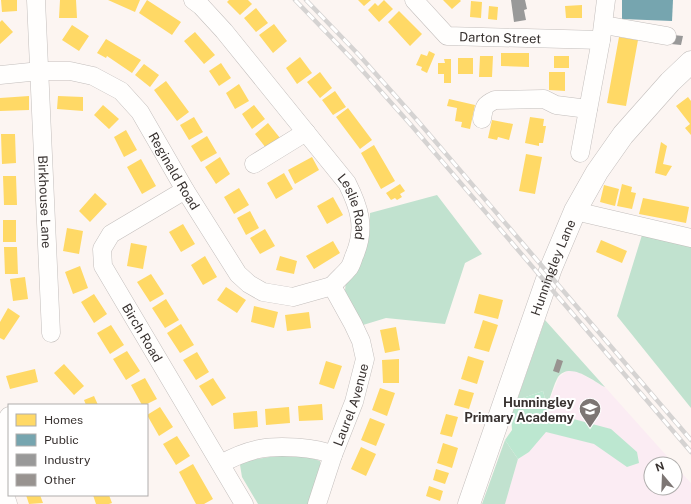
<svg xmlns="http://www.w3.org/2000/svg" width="691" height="504" viewBox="0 0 691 504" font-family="'Public Sans',sans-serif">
<rect width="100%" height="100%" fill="#fcf5f2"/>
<path fill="#fbecf3" d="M 567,371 L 576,371 L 605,387 L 674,464 L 651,464 L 651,488 L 675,488 L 675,466 L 691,483 L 691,504 L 505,504 L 518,459 L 529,452 L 559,377 Z"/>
<path fill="#c1e2cf" d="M 437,195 L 482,254 L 465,263 L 445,324 L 386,318 L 363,325 L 345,291 L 346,279 L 362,260 L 369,237 L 370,213 Z
M 642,235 L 691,246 L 691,408 L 617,316 Z
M 545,320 L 605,387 C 593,381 570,361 558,377 C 554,384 550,398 547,406 L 543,391 L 517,400 Z
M 505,440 L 518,459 L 505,504 L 482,504 Z
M 276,456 L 306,456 L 320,461 L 321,472 L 310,504 L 258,504 L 242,477 L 240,465 L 245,461 Z"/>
<path fill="#bce7d0" d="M 543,391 L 550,417 L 566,417 L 611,429 L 637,452 L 639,463 L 627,467 L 594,444 L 546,432 L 529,452 L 518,459 L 505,440 L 512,430 L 511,416 L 517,400 Z"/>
<path fill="#ffd966" d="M 1,0 L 17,0 L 17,11 L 2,12 Z
M 60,0 L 76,0 L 77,18 L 59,18 Z
M 108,0 L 140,0 L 135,12 Z
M 147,0 L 181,22 L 172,35 L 139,13 Z
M 229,0 L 248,0 L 252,4 L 240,15 L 227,2 Z
M 358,0 L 371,0 L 364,6 Z
M 384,0 L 393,9 L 379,22 L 368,10 L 375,3 L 378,6 Z
M 443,0 L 460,0 L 461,1 L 452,9 Z
M 471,1 L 482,2 L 481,18 L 470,17 Z
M 582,5 L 582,18 L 566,18 L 565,6 Z
M 489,6 L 498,7 L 497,20 L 488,19 Z
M 256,8 L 268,23 L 256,32 L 244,18 Z
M 399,11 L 422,34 L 410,46 L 388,22 Z
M 2,20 L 13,32 L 0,44 L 0,22 Z
M 274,24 L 287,41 L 273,53 L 259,35 Z
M 72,25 L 89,36 L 79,51 L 62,40 Z
M 195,32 L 215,55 L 204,64 L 184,41 Z
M 619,37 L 638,40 L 626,106 L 607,103 Z
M 106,39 L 141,60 L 132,73 L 107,56 L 106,58 L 97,53 Z
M 429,51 L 435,54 L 427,73 L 421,70 L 422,67 L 416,65 L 421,54 L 427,56 Z
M 501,53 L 529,53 L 529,67 L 501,66 Z
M 480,56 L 493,56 L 492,77 L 479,77 Z
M 554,56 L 569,56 L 569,68 L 554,68 Z
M 300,57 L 312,73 L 297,84 L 286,68 Z
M 458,58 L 473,58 L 473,74 L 458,74 Z
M 444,59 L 451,59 L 451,83 L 444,83 L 444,74 L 438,74 L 438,63 L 445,63 Z
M 221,63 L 231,78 L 219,86 L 209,71 Z
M 144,64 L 159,75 L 150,87 L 135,75 Z
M 320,72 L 332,88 L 320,98 L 307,82 Z
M 549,72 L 565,72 L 565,91 L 549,90 Z
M 166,81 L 189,112 L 177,121 L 154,90 Z
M 239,84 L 249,101 L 235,109 L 226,93 Z
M 335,91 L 346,107 L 333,115 L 322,100 Z
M 29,96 L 29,110 L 0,111 L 0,98 Z
M 58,96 L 83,97 L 83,111 L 57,109 Z
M 688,97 L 691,101 L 691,135 L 685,128 L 690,124 L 676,106 Z
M 449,99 L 475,105 L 470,129 L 461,127 L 462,122 L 455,121 L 457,108 L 447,106 Z
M 103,105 L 119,119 L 109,129 L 94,115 Z
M 254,105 L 265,119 L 252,129 L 242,114 Z
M 348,108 L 372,140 L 360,149 L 336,117 Z
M 194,117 L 203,132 L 189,140 L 180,125 Z
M 530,117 L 544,119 L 543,126 L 546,126 L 543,143 L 539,143 L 539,146 L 525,143 Z
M 492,120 L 513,124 L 509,140 L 498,137 L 497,140 L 488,138 Z
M 268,123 L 280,138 L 266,148 L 255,134 Z
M 126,130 L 137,150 L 124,157 L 114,137 Z
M 1,134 L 15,134 L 16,163 L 2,164 Z
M 207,136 L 217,153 L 201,162 L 191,146 Z
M 661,142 L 667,146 L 663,164 L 672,166 L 666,176 L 655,173 Z
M 374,145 L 395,181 L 381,189 L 361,153 Z
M 526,154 L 542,157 L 535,194 L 519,191 Z
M 220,157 L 230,174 L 216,184 L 205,167 Z
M 312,157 L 319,170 L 295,184 L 288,170 Z
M 141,159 L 156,186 L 142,194 L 127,167 Z
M 284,173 L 293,189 L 276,199 L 267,183 Z
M 3,176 L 16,176 L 17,205 L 4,205 Z
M 400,184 L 405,191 L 400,194 L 402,197 L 397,200 L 395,198 L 391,200 L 386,193 Z
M 622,184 L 632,187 L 631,192 L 636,193 L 632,209 L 617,206 Z
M 604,185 L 619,189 L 615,206 L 600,202 Z
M 239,188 L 249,205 L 234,214 L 224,197 Z
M 95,193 L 107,204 L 90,222 L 79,211 Z
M 333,197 L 343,215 L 327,224 L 317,206 Z
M 643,198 L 689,207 L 686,223 L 639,214 Z
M 250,211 L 259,228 L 246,235 L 237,218 Z
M 3,220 L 16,220 L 16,242 L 3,242 Z
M 183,224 L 195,244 L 181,252 L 169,232 Z
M 67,228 L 83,231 L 79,254 L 63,251 Z
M 265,229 L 275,246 L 260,254 L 250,238 Z
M 601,240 L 627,251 L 622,263 L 596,252 Z
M 333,241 L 340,253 L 314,269 L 306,256 Z
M 131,243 L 147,246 L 143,269 L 127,266 Z
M 4,247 L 17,247 L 18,274 L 5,274 Z
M 205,256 L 217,277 L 203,285 L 191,265 Z
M 280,256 L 297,261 L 294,274 L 276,270 Z
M 80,266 L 88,288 L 73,294 L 65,272 Z
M 151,274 L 164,294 L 150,302 L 137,282 Z
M 25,277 L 28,299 L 13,301 L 10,279 Z
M 226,287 L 246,300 L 237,313 L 217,300 Z
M 94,294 L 107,314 L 94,323 L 81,302 Z
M 479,294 L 503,300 L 498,319 L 474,313 Z
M 166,299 L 179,320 L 165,328 L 152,308 Z
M 254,306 L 278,312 L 274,328 L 251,322 Z
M 8,308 L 20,316 L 4,340 L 0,338 L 0,322 Z
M 309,312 L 311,328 L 287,331 L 285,315 Z
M 483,320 L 498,325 L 489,352 L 474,348 Z
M 181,324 L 194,345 L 180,353 L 167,333 Z
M 111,325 L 124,345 L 110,354 L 97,333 Z
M 396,327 L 400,350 L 385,353 L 380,330 Z
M 127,351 L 140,371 L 126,380 L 113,359 Z
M 197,352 L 209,372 L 196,380 L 183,360 Z
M 468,356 L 484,361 L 477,384 L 461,379 Z
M 399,359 L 399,383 L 383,383 L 382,360 Z
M 326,361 L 342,366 L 334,389 L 319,384 Z
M 64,364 L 84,386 L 74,395 L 54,373 Z
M 35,369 L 38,382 L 10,389 L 6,376 Z
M 145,378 L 157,399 L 145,405 L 142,405 L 131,385 Z
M 213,378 L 226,398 L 212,406 L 199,386 Z
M 380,388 L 395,393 L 387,416 L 372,410 Z
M 459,389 L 474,393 L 469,409 L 454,405 Z
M 94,396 L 98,405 L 86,405 L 84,400 Z
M 322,404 L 323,420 L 299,421 L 298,406 Z
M 160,407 L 173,427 L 159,436 L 147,415 Z
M 289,407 L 290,423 L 266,425 L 265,409 Z
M 257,411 L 258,427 L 234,429 L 233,413 Z
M 446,414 L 458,417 L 452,437 L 440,434 Z
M 370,418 L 385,424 L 376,446 L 361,440 Z
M 177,436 L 190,456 L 176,465 L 163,444 Z
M 443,443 L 458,448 L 452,468 L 437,463 Z
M 361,447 L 376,454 L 366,476 L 351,469 Z
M 193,464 L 213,499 L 204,504 L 196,504 L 179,472 Z
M 436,469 L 449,473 L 445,484 L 433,480 Z
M 429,486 L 443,491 L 440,501 L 426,496 Z
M 26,495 L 40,495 L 43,503 L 29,504 Z
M 93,495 L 109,495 L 112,503 L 109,504 L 96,504 Z"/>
<path fill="#76a5af" d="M 622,0 L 673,0 L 672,21 L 622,19 Z"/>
<path fill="#999" d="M 511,0 L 525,0 L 527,9 L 524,10 L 526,20 L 514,22 Z
M 673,35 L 683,36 L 681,45 L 671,44 Z"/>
<path fill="#989390" d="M 557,359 L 563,361 L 559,373 L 553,371 Z"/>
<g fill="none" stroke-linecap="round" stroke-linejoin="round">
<g stroke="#c3bebc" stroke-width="19">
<g id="minor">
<path id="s1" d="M 36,0 L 51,333"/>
<path id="s2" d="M 193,0 L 201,6 L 224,31 L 347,183 C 359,207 366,227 355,254 C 353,258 352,264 349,268 C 344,274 337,280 332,286"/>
<path id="s3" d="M 414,0 L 447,36 L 601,40"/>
<path d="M 604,25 L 667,36"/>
<path id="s4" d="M 0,75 L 40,71 L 70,71 L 93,76 L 121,91 L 140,112 L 185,190 L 238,274 L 249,284 L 263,292 L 293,297 L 332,286"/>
<path d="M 482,119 C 484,107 484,105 495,100 L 544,99 L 556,105 L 588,109"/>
<path d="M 580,153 L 601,40 L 606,0"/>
<path d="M 254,164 L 306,132"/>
<path id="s5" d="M 185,190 L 111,234 L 102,249 L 103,266 L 244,504"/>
<path d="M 575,211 L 691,238"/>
<path d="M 221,464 C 233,457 245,452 259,449 C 278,445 316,447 333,455"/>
<path d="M 8,504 L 0,481 L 1,429 L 9,416"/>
<path id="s6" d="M 317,504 L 333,455 L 354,402 L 365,359 L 361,341 L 353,324 L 332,286"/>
</g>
</g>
<g stroke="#c3bebc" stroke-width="23">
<g id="major">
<path id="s7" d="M 469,504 L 551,268 L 575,211 L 597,172 L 623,135 L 670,82 L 691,62"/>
</g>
</g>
<use href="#minor" stroke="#fffefd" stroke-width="18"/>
<use href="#major" stroke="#fffefd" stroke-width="22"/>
<g stroke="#d5d3d2" stroke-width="4.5">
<path id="rail" d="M 295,0 L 353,60 L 411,125 L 691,452
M 306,0 L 359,55 L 417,120 L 691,440"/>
</g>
<use href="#rail" stroke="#fff" stroke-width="3" stroke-dasharray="9" stroke-linecap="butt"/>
</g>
<defs>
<g id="school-pin" transform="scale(1.15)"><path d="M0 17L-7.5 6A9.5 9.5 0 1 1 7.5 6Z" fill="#7d7674" stroke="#fff"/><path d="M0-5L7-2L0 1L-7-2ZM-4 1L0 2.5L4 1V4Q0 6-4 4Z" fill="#fff"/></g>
</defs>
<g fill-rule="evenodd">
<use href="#school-pin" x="590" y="409"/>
</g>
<g text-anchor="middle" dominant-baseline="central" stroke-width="4" stroke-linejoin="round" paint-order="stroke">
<g font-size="13" fill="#383230" stroke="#fff">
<text stroke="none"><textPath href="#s3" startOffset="102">Darton Street</textPath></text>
<text stroke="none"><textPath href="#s4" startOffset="222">Reginald Road</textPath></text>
<text stroke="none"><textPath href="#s1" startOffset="202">Birkhouse Lane</textPath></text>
<text stroke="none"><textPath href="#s2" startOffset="264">Leslie Road</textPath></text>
<text stroke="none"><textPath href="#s7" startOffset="251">Hunningley Lane</textPath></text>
<text stroke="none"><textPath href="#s5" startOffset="198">Birch Road</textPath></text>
<text stroke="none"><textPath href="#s6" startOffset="105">Laurel Avenue</textPath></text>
</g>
<g font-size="13" font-weight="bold" fill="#383230" stroke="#fff" text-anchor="end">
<text x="574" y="402">Hunningley<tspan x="574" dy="15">Primary Academy</tspan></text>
</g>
</g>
<rect x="8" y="404" width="140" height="92" fill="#ffffff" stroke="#afadac"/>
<rect x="16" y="414" width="20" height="12" fill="#ffd966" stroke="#afadac"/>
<text x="44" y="424" font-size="12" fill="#383230">Homes</text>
<rect x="16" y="434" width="20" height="12" fill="#76a5af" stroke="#afadac"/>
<text x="44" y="444" font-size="12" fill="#383230">Public</text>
<rect x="16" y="454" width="20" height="12" fill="#999999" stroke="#afadac"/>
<text x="44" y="464" font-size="12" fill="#383230">Industry</text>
<rect x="16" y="474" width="20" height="12" fill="#989390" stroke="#afadac"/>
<text x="44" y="484" font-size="12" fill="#383230">Other</text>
<g transform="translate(663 476) rotate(341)"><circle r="19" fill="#ffffff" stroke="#afadac"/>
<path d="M0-3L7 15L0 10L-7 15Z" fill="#7d7674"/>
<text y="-6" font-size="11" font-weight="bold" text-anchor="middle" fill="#383230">N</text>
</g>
</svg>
